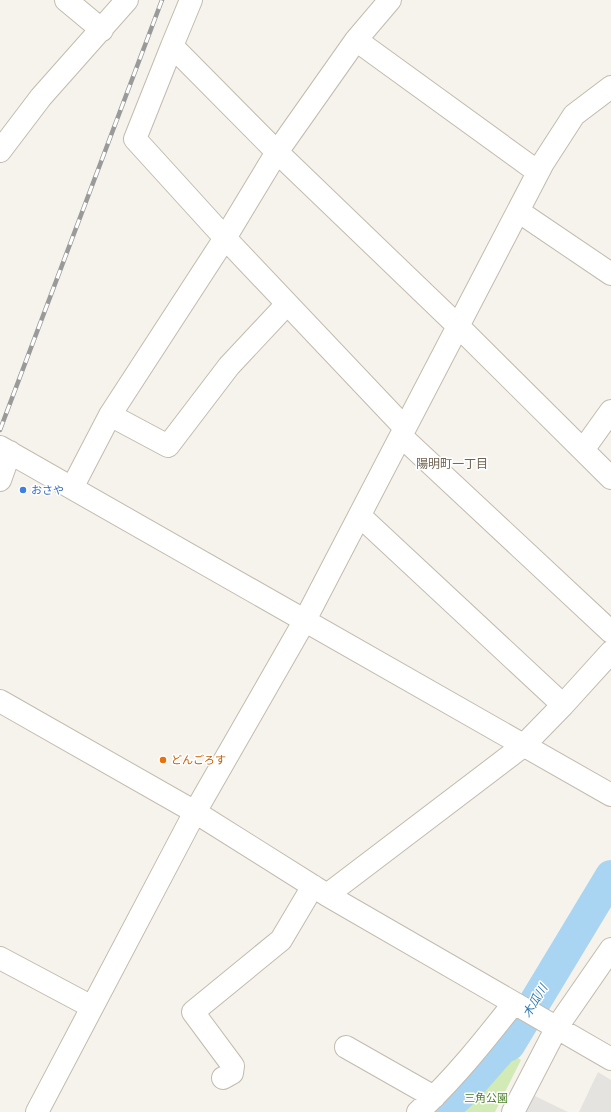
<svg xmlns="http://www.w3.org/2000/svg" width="611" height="1112" viewBox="0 0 611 1112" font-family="'Archivo Narrow','Noto Sans JP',sans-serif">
<rect width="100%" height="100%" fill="#f6f3ec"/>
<path fill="#d2eab5" d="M 512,1054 L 521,1060 L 495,1112 L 452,1112 Z"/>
<path fill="#e5e3e0" d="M 598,1072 L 611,1080 L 611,1112 L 579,1112 Z
M 533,1095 L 568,1112 L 524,1112 Z"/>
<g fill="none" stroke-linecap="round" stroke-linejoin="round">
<path stroke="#a9d4f2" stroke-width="32" d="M 441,1112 L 467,1088 L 502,1048 L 509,1045 L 611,876"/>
<g stroke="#c2bbae" stroke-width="24">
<path id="minor" d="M 66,0 L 102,30
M 390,0 L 356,40 L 277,152 L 458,326 L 611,478
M 356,40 L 538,172
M 172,46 L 135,139 L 225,238 L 405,428
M 0,151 L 41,97 L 127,0
M 518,211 L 611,274
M 110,415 L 168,446 L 229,366 L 287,304
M 401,436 L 611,632
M 0,447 L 611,795
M 583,450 L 611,411
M 0,480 L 10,452
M 72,488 L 110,415 L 225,238 L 277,152 L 172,46 L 191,0
M 360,516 L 563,705
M 0,701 L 195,812 L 327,895 L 611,1059
M 327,895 L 523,746 L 563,705 L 611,652
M 0,958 L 92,1007
M 346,1047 L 434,1097
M 223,1078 L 232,1073 L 233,1066 L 193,1012 L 281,940 L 313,886
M 37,1112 L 195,812 L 305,620 L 543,163 L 574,115 L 611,87
M 418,1112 C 454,1079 484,1041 514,1003
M 513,1112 L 557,1027 L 611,949"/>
</g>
<use href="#minor" stroke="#fff" stroke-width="22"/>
<g stroke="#9a9a9a" stroke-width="4.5">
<path id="rail" d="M 0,430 L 162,0"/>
</g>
<use href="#rail" stroke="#fff" stroke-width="3" stroke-dasharray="9" stroke-linecap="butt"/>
</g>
<circle fill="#3f7fe0" stroke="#fff" stroke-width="1.5" cx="23" cy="490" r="4"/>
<circle fill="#e8710a" stroke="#fff" stroke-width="1.5" cx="163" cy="760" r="4"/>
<g text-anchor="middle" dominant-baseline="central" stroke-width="3" stroke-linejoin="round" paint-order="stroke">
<g font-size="11" fill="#366cbe" stroke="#fff" text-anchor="start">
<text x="31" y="490">おさや</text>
</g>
<g font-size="11" fill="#c56008" stroke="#fff" text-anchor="start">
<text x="171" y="760">どんごろす</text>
</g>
<g font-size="11" fill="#4a7f2a" stroke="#fff">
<text x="486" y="1098">三角公園</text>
</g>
<g font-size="12" fill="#6e6250" stroke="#fff">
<text x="452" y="464">陽明町一丁目</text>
</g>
<g font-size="12" font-style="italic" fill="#2e7ab2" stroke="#fff">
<text transform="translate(535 1001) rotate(-59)">木瓜川</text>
</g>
</g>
</svg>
